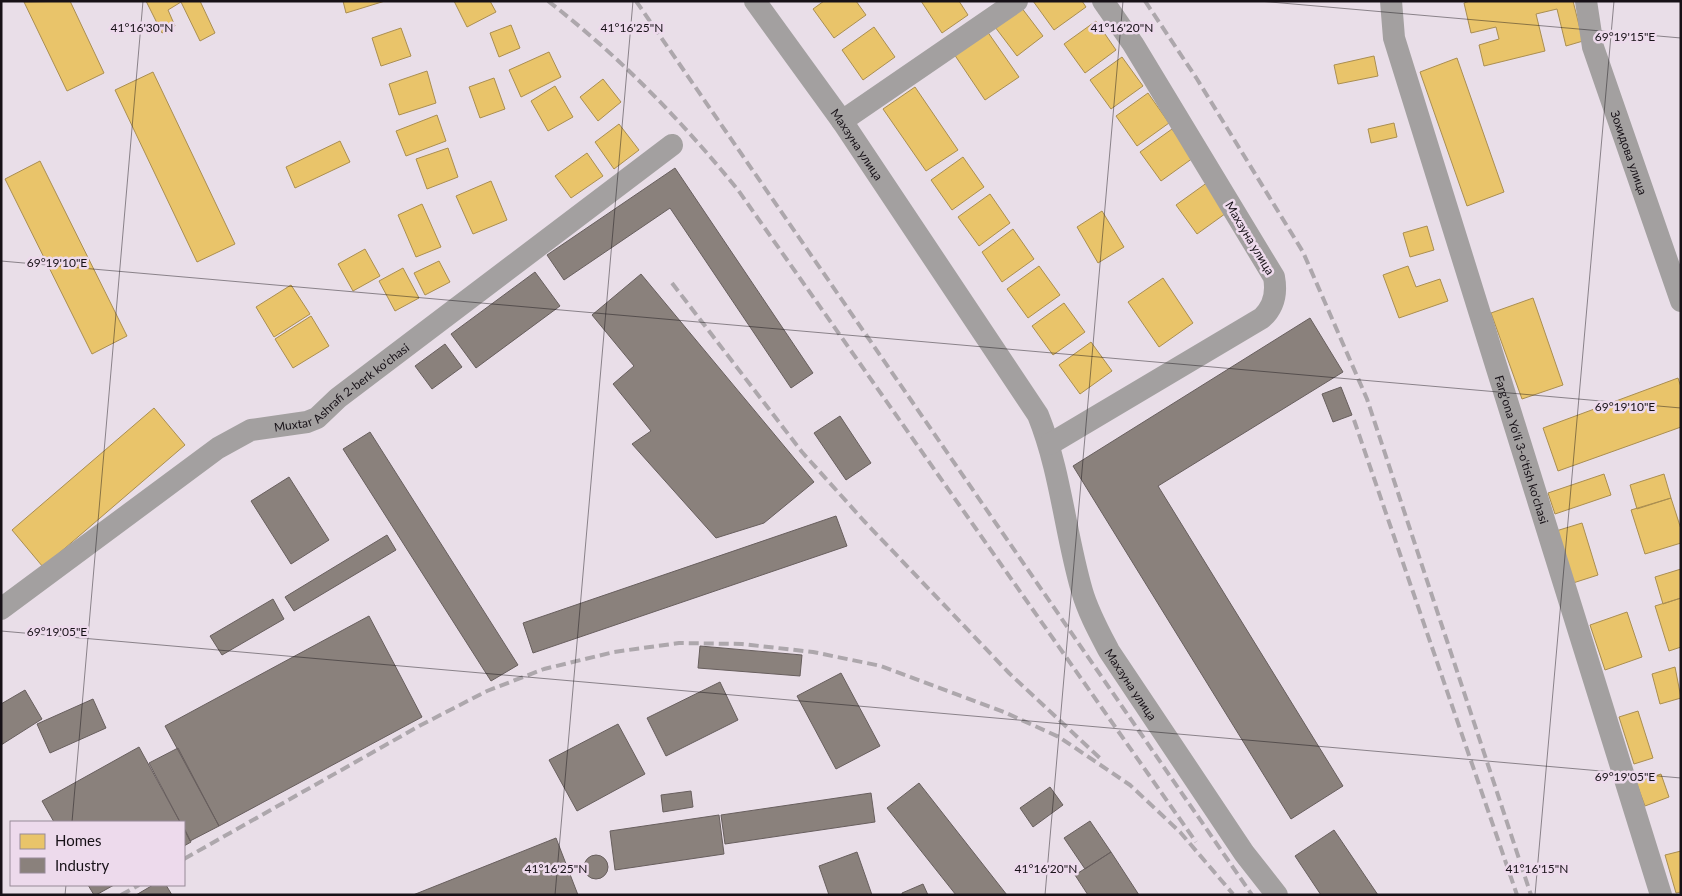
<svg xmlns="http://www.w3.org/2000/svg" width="1682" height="896" viewBox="0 0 1682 896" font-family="Lato,sans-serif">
<rect width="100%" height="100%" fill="#e9dee8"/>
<path fill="#e9c46a" stroke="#aa8e51" d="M 70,1 L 104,73 L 67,91 L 24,2 Z
M 146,1 L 200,1 L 215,33 L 200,41 L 181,2 L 168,10 L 175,26 L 162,33 Z
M 343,1 L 385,1 L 346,13 Z
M 454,1 L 490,1 L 496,12 L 467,27 Z
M 824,1 L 856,1 L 866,15 L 834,38 L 813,9 Z
M 921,1 L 959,1 L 968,15 L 942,33 Z
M 1033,1 L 1082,1 L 1086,7 L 1054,30 Z
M 1470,1 L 1573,1 L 1583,41 L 1566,46 L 1557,9 L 1536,14 L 1545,51 L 1484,66 L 1479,45 L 1499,39 L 1496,27 L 1471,33 L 1464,3 Z
M 1021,7 L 1043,36 L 1017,56 L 995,27 Z
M 1096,21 L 1116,50 L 1085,73 L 1064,44 Z
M 511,25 L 520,48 L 499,57 L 490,33 Z
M 874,27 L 895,57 L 863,80 L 842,50 Z
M 401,28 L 411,56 L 381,66 L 372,38 Z
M 987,31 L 1019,77 L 985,100 L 954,54 Z
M 549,52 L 561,77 L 521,97 L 509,70 Z
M 1374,56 L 1378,76 L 1338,84 L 1334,65 Z
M 1122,57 L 1143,86 L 1111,109 L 1090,80 Z
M 1457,58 L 1504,192 L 1467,206 L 1420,72 Z
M 427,71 L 436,103 L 399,115 L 389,84 Z
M 153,72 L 235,244 L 197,262 L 115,90 Z
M 494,78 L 505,109 L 480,118 L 469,87 Z
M 603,79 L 621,102 L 598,121 L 580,97 Z
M 555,86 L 573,117 L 548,131 L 531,101 Z
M 915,87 L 958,150 L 926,171 L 883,109 Z
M 1148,93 L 1169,123 L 1137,146 L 1116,116 Z
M 437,115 L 446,141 L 406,156 L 396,131 Z
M 1394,123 L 1397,137 L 1371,143 L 1368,129 Z
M 619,124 L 639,150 L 614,169 L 595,142 Z
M 1172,129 L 1193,158 L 1161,181 L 1140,152 Z
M 340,141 L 350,162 L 295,188 L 286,167 Z
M 448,148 L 458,177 L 427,189 L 416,159 Z
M 587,153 L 603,176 L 571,198 L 555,176 Z
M 963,157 L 984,187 L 952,210 L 931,180 Z
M 40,161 L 127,336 L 92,354 L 5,179 Z
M 491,181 L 507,220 L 473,234 L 456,196 Z
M 1208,182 L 1229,211 L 1197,234 L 1176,205 Z
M 990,194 L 1010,223 L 979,246 L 958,217 Z
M 422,204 L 441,247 L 416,257 L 398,215 Z
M 1102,211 L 1124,247 L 1098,263 L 1077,227 Z
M 1427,226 L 1434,250 L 1410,257 L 1403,233 Z
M 1013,229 L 1034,259 L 1002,282 L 982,252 Z
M 365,249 L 380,276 L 353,291 L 338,264 Z
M 439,261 L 450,282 L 425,295 L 414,273 Z
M 1039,266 L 1060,295 L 1028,318 L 1007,289 Z
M 1408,266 L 1416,287 L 1440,279 L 1448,301 L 1399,318 L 1383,275 Z
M 403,268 L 419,298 L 395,311 L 379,281 Z
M 1163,278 L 1193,323 L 1159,347 L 1128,302 Z
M 291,285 L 310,314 L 274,337 L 256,307 Z
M 1533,298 L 1563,385 L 1522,399 L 1491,313 Z
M 1064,303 L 1085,332 L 1053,355 L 1032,326 Z
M 311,316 L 329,346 L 293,368 L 275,339 Z
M 1091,342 L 1112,371 L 1080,394 L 1059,365 Z
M 1678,378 L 1681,387 L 1681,427 L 1558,471 L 1543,428 Z
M 154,408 L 185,445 L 43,567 L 12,530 Z
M 1604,474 L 1611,495 L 1555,514 L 1548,493 Z
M 1664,474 L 1671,498 L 1637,509 L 1630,485 Z
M 1671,498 L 1681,529 L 1681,543 L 1645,554 L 1631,510 Z
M 1582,523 L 1598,575 L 1573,583 L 1556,531 Z
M 1681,569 L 1681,598 L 1663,604 L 1655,577 Z
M 1681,598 L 1681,647 L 1669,651 L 1655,606 Z
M 1627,612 L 1642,657 L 1605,670 L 1590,625 Z
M 1675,667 L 1681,698 L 1660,704 L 1652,674 Z
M 1638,711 L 1653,758 L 1634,764 L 1619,717 Z
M 1661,774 L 1669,797 L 1645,806 L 1636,782 Z
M 1681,851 L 1681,892 L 1676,893 L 1665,855 Z"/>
<path fill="#8a817c" stroke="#685f5e" d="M 675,168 L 813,373 L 791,388 L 670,208 L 564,280 L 547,255 Z
M 535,272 L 560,306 L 476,368 L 451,334 Z
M 641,274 L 814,482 L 764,523 L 716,538 L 632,444 L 651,431 L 613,384 L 634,366 L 592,315 Z
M 1310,318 L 1343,372 L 1158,486 L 1343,786 L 1291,819 L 1073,466 Z
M 445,344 L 462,367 L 432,389 L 415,366 Z
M 1341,387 L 1352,415 L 1333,422 L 1322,394 Z
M 840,416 L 871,463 L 846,480 L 814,433 Z
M 370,432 L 518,665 L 491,681 L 343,449 Z
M 289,477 L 329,540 L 291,564 L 251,501 Z
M 836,516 L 847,546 L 533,653 L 523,623 Z
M 387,535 L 396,550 L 294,611 L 285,597 Z
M 273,599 L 284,619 L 222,655 L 210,636 Z
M 369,616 L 422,717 L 219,826 L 165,726 Z
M 700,646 L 802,655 L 800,676 L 698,668 Z
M 841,673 L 880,746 L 836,769 L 797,696 Z
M 720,682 L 738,720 L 666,756 L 647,718 Z
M 25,690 L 42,719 L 1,745 L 1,704 Z
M 93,699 L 106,728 L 50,753 L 37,724 Z
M 618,724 L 645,774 L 577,811 L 549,760 Z
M 139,747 L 180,822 L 54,822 L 42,801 Z
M 178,748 L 219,826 L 190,841 L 184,829 L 184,822 L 180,822 L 149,763 Z
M 919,783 L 1007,895 L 956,895 L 887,808 Z
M 1050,787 L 1063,805 L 1033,827 L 1020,808 Z
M 691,791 L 693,807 L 663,812 L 661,795 Z
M 871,793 L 875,822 L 725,844 L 721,815 Z
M 719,815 L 724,854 L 615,870 L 610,831 Z
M 1090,821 L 1111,852 L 1085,869 L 1064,838 Z
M 184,828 L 191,842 L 184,846 Z
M 1334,830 L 1378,895 L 1321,895 L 1295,856 Z
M 556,838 L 578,895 L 413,895 Z
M 857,852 L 872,895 L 829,895 L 819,866 Z
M 1111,852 L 1139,895 L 1088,895 L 1075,875 Z
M584 867a12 12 0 1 1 24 0a12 12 0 1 1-24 0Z
M 923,884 L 928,895 L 902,895 L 902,893 Z
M 88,885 L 114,885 L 96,895 L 94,895 Z
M 153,885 L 166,885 L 172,895 L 136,895 Z"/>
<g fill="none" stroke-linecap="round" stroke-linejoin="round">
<g stroke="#a3a0a0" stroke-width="22">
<path id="s1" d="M 755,1 L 842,121 L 1038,415 C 1061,472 1065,533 1082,591 C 1088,612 1099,632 1109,651 L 1244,853 L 1277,895"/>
<path id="s2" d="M 1391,1 L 1394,38 L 1661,895"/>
<path id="s3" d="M 1586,1 L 1593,47 L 1681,301"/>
<path d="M 842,121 L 1017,1"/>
<path d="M 1050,444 L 1262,318 C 1274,307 1277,293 1274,277 L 1133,44 L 1103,1"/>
<path id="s4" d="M 1,609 L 218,448 L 251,430 L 307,422 L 317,418 L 338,398 L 672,145"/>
</g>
<path stroke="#ada7ac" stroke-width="4" stroke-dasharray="10 5" stroke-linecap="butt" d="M 548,1 C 619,56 681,120 738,190 L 1196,842
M 636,1 L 1252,895
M 1145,1 L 1197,79 L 1303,252 L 1367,399 L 1531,895
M 672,283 L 802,452 L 864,521 L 1009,673 L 1102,760
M 1354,420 L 1517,895
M 184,859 L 421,725 L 487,691 L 544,669 L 614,652 L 679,643 L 742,644 L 813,652 L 881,666 L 1004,712 L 1059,737 L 1130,785 L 1180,832 L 1233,894
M 121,895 L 139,885"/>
</g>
<path fill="none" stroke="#171117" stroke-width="1" stroke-opacity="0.45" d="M 1259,1 L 1681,38M 1,261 L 1681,408M 1,631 L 1681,778M 72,822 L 143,1M 65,895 L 66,885M 555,895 L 633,1M 1045,895 L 1123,1M 1535,895 L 1614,1"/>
<g text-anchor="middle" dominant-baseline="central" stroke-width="5" stroke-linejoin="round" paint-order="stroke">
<g font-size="12" fill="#171117" stroke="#eddaec">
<text stroke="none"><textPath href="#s1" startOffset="176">Махзуна улица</textPath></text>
<text stroke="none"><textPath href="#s3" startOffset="158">Зохидова улица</textPath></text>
<text transform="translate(1250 238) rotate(59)">Махзуна улица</text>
<text stroke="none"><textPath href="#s4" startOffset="411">Muxtar Ashrafi 2-berk ko'chasi</textPath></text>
<text stroke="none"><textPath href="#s2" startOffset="468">Farg'ona Yo'li 3-o'tish ko'chasi</textPath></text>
<text stroke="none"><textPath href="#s1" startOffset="789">Махзуна улица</textPath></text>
</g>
</g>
<g font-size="12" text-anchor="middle" fill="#171117" stroke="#eddaec" stroke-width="5" stroke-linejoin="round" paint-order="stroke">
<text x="142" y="32">41°16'30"N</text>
<text x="632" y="32">41°16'25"N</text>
<text x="1122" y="32">41°16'20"N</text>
<text x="1625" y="41">69°19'15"E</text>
<text x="57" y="267">69°19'10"E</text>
<text x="1625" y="411">69°19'10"E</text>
<text x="57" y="636">69°19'05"E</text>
<text x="1625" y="781">69°19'05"E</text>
<text x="556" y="873">41°16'25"N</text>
<text x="1046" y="873">41°16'20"N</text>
<text x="1537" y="873">41°16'15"N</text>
</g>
<rect width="1682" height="896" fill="none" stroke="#171117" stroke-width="5"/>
<rect x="10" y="821" width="175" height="65" fill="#eddaec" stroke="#978a97"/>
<rect x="20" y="834" width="25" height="15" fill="#e9c46a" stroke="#978a97"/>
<text x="55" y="846" font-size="15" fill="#171117">Homes</text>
<rect x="20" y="858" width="25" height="15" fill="#8a817c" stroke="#978a97"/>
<text x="55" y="871" font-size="15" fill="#171117">Industry</text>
</svg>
